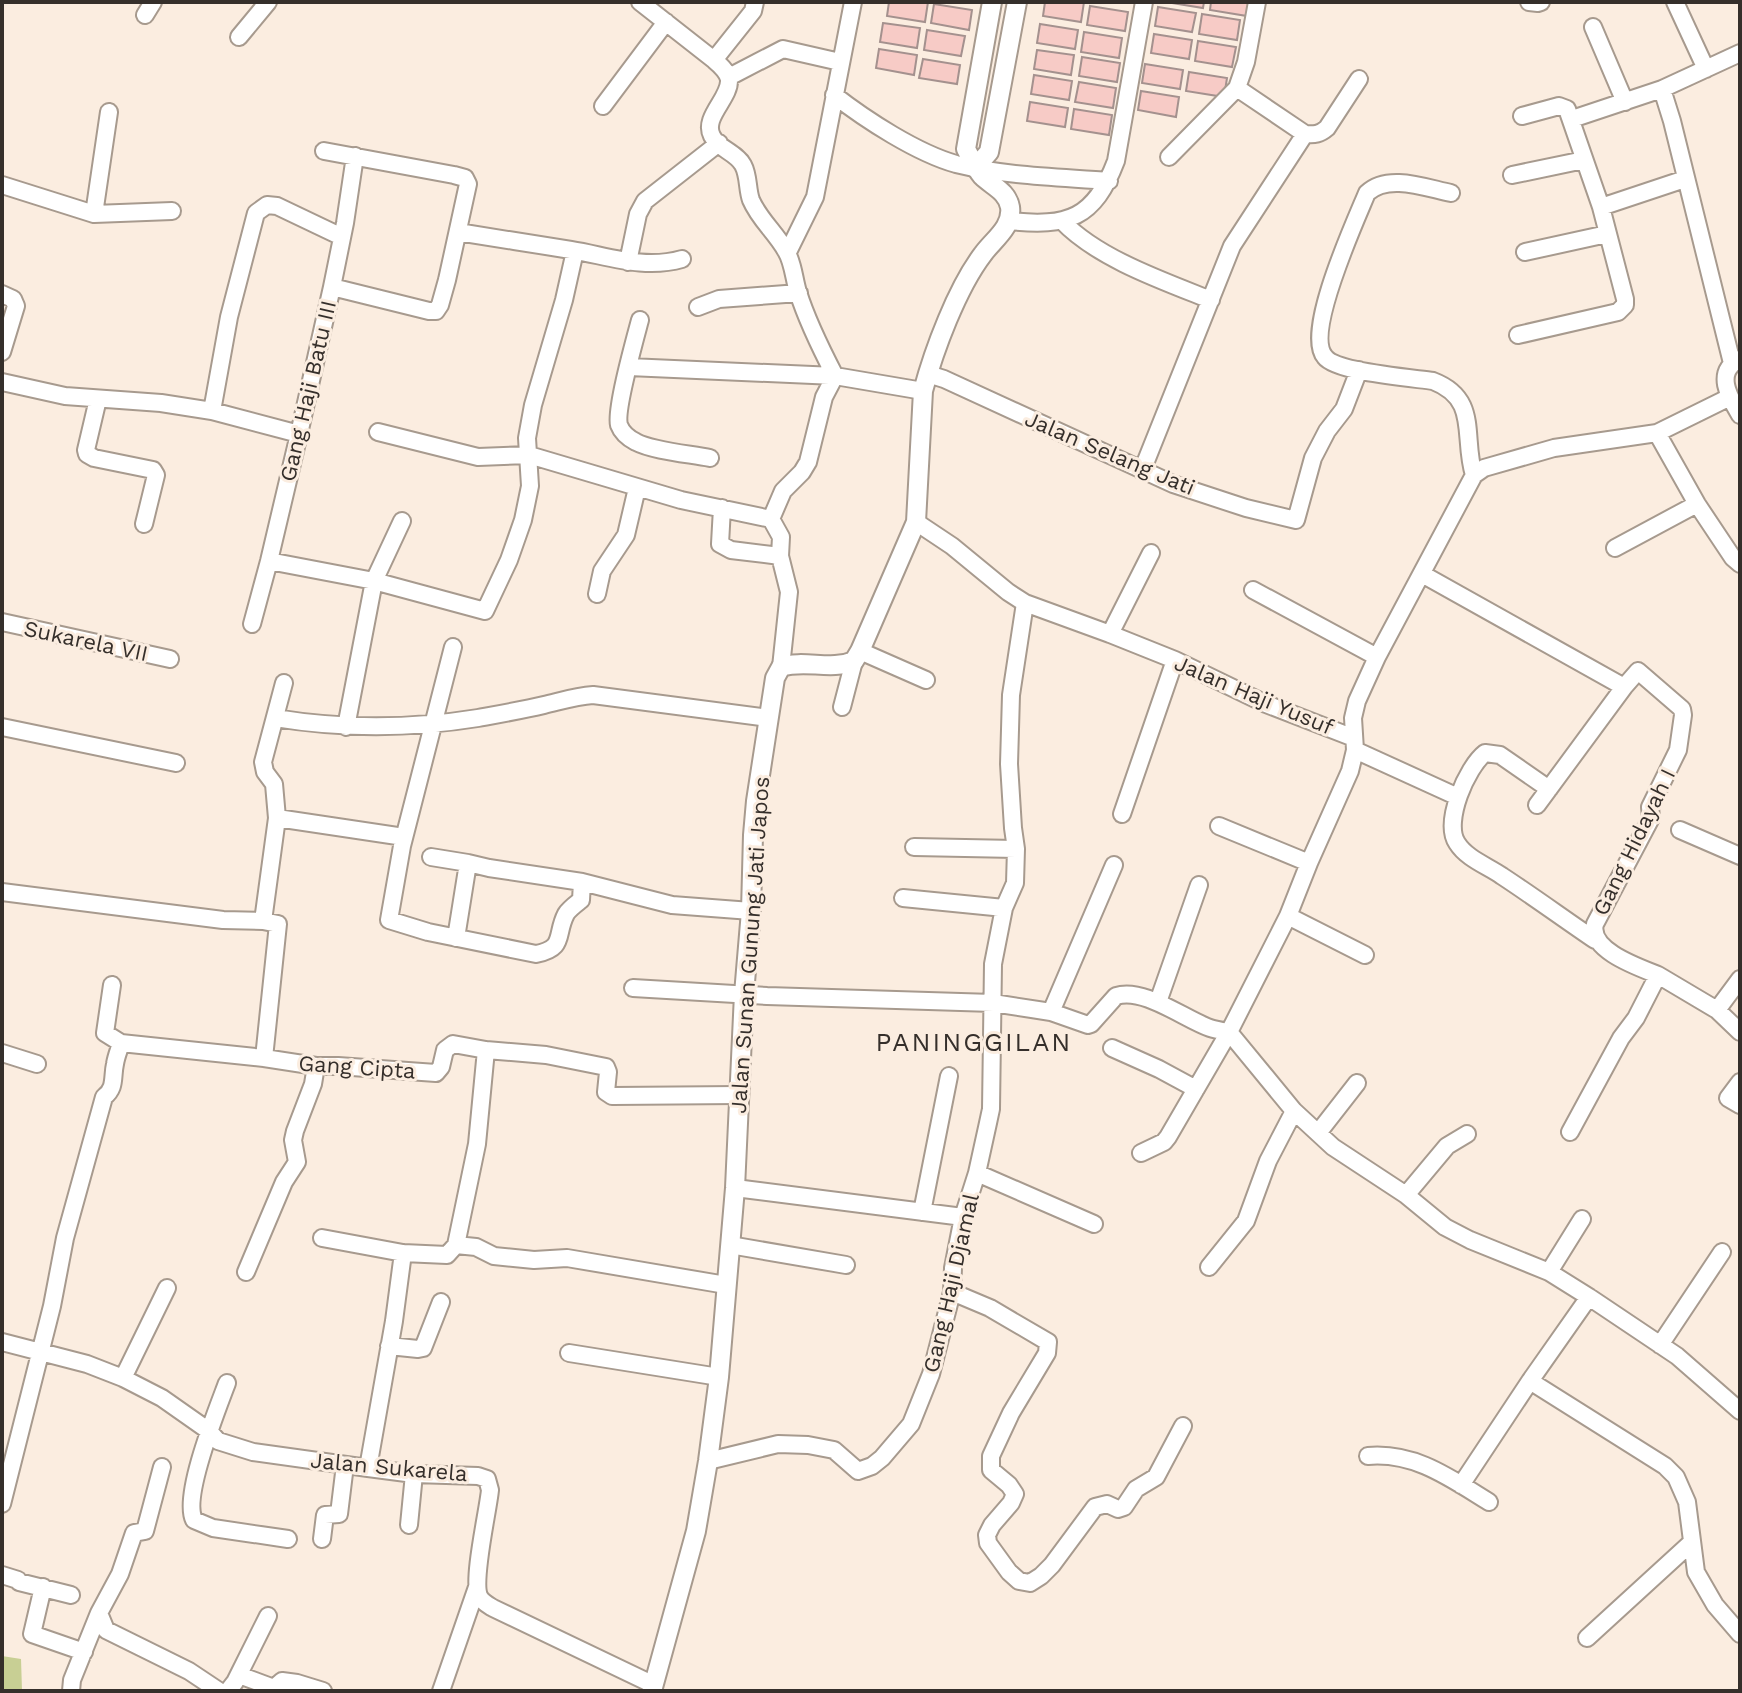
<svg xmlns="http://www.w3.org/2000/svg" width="1742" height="1693" viewBox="0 0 1742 1693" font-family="'Work Sans',sans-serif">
<rect width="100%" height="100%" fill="#fbede0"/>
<path fill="#c8cf94" d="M 2,1656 L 21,1659 L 22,1691 L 2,1691 Z"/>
<path fill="#f7cbc6" stroke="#a4918e" stroke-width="2" d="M 889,2 L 928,2 L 925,22 L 887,16 Z
M 1045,2 L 1084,2 L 1081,22 L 1043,16 Z
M 1166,2 L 1204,2 L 1203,8 Z
M 1211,2 L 1249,2 L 1247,16 L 1210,10 Z
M 934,4 L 972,10 L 969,30 L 931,23 Z
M 1090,6 L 1128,12 L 1125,31 L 1087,25 Z
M 1158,7 L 1196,13 L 1192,32 L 1155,26 Z
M 1202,14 L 1240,20 L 1237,40 L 1199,34 Z
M 883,23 L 920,28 L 917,48 L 880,42 Z
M 1040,24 L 1078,30 L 1075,49 L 1037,43 Z
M 927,30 L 965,36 L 961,56 L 924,50 Z
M 1084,32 L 1122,38 L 1119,58 L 1081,52 Z
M 1154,34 L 1192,40 L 1189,59 L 1151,53 Z
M 1198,41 L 1236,47 L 1232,67 L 1195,61 Z
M 879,49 L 917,55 L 914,75 L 876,68 Z
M 1037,50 L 1074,55 L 1071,75 L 1034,69 Z
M 1082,57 L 1120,63 L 1117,82 L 1079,76 Z
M 923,59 L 960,65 L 957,84 L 919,78 Z
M 1145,64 L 1183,70 L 1180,89 L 1142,83 Z
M 1189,72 L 1227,78 L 1224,97 L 1186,91 Z
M 1034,75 L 1072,81 L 1069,100 L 1031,94 Z
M 1079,82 L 1116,88 L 1113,108 L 1075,102 Z
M 1141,91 L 1179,97 L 1176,117 L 1138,110 Z
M 1030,102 L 1068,108 L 1065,127 L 1027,121 Z
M 1074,109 L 1112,115 L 1109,135 L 1071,129 Z"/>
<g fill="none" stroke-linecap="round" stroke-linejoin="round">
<g stroke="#a79a8e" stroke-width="20">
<path id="minor" d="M 640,2 L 714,60 C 720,65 727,71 729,79 C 731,98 702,117 712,136 C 718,149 736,152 743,165 C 749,176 747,189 751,200 C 759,219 776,233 786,251 C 793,262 794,279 798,292 C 807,321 821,349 835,376
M 1529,2 L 1538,3 L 1541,2
M 1675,2 L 1706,69
M 145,15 L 153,2
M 1593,27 L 1625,102
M 239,37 L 268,2
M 714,60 L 753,11 L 755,2
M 729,77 L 783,49 L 840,62
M 1237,88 L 1305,134 C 1315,135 1320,134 1327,128 L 1359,79
M 834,95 C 866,120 917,153 956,164 C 1005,176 1058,177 1109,181
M 603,106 L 666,22
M 1522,116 L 1559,106 L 1567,109 L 1601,207 L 1685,179
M 1572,119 L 1662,89
M 324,151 L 454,175 L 465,178 L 468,184 L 447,280 L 440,305 L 436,311 L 429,311 L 332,287
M 1169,157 L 1237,88 L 1246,62 L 1257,2
M 1512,175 L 1584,160
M 2,185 L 94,214 L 172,211
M 1451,193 C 1426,188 1388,173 1367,193 C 1355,222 1304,333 1325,357 C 1336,372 1412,378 1433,381 C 1480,399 1462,437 1474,475
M 94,214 L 109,112
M 1009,221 C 1068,227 1094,219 1116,161 L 1144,2
M 1062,221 C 1097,258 1163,281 1211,300
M 458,232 C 496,238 533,244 571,250 C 608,256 644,270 682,259
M 788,252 L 815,197 L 853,2
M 1525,252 L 1607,234
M 628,262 L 638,214 L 645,201 L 719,143
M 2,294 L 13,299 L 16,306 L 2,352
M 698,307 L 719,299 L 799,293
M 640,320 C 635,339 615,410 619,425 C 622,433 628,438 636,442 C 653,451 690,454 710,458
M 1518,335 L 1618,312 L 1625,305 L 1625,299 L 1601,207
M 1740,359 C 1714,372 1729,397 1740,415
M 1732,363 L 1672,121 L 1662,89 L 1740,53
M 629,367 L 835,376 L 923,391
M 928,374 L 944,379 L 1173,484 L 1246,508 L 1296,520 L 1313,458 L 1327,431 L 1344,409 L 1359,370
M 2,382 L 65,396 L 161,403 L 212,411 L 299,434
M 98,399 L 86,450 L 87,454 L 94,458 L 153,470 L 156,475 L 144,524
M 212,411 L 229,317 L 256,213 L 267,205 L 277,206 L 342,237
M 378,432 L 478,457 L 529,455 L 681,500 L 771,519
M 1657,433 L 1697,504 L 1733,558 L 1740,564
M 1142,471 L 1232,246 L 1305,134
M 722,508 L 720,544 L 731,550 L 780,556
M 771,519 L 783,491 L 802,472 L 808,462 L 824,397 L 835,376
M 771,519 L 781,537 L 780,556 L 789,592 L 781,667
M 916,522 L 952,546 L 1008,592 L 1025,603 L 1110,634 L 1175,660 L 1266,704 L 1354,738
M 1615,548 L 1697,504
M 269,561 L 374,581 L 485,611 L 509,560 L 523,520 L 530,486 L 527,438 L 533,405 L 564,300 L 575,251
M 1422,574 L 1624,687 L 1638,671 L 1682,709 L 1683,715 L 1678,750 L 1650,807 L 1651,818 L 1595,924 C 1588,950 1638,967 1658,975 L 1636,1018 L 1621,1038 L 1570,1132
M 1253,590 L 1377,657
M 597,594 L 602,571 L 626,535 L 637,488
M 2,622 L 170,659
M 252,624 L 269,561 L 299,434 L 332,287 L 345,223 L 355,156
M 1110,634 L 1151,553
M 453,647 L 402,846 L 389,920 L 428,932 L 536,954 C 566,948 555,935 566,914 C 569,909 576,904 581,900 L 582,882
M 860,651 L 926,680
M 842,707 L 854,661
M 275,718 C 342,729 410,729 478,718 C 500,714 523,710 544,705 C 561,701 576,696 593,695 L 769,718
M 2,727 L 176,763
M 346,727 L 374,581 L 402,521
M 1355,750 L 1458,797
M 1549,789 L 1500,755 L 1485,753 C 1467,767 1443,822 1457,843 C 1467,859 1488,866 1502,876 C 1534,897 1564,919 1595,940
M 1537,805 L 1624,687
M 1122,814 L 1175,660
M 277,818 L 404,837
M 1219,826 L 1309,863
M 1680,830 L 1740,856
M 914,847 L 1016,849
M 431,857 L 468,863 L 489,868 L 582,882 L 672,905 L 751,911
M 2,892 L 223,920 L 263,921 L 278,924 L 264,1058
M 903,898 L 1004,908
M 1288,916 L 1365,955
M 263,921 L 277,818 L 274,784 L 265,772 L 263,762 L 284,683
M 456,938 L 468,863
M 1658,975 L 1717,1010 L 1740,1032
M 112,985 L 105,1033 L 121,1043 L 264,1058 L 316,1066 L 338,1066 L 436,1073 L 441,1067 L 445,1050 L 453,1044 L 486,1050 L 546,1055 L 606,1067 L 608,1072 L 606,1092 L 612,1096 L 739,1095
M 633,988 L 767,996 L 993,1003 L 1051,1012 L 1088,1025 L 1091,1024 L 1116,996 C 1144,987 1184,1019 1210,1028 C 1216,1030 1223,1031 1229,1032
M 1158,1002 L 1199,885
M 1717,1010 L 1740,979
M 1051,1012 L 1114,865
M 1229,1032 L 1294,1111 L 1333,1147 L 1406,1195 L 1445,1227 L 1470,1240 L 1549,1272 L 1589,1297 L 1677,1356 L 1740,1411
M 1112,1048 L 1159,1069 L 1196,1089
M 2,1053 L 37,1064
M 1740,1082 L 1728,1098 L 1740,1105
M 1318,1133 L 1357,1083
M 1141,1153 L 1164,1142 L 1168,1137 L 1229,1032 L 1288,916 L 1309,863 L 1350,771 L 1355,750 L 1353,718 L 1357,701 L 1377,657 L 1474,475 L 1484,468 L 1554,448 L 1657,433 L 1730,397
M 977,1173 L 1094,1224
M 735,1188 L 963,1217
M 1406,1195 L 1447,1146 L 1467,1134
M 922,1212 L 949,1076
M 322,1238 L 403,1253 L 447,1255 L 456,1245 L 476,1247 L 494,1256 L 534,1260 L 567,1258 L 726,1285
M 456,1245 L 477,1144 L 486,1050
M 730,1245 L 846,1265
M 1209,1267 L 1246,1221 L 1268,1161 L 1294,1111
M 246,1272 L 284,1182 L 297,1162 L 293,1140 L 295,1131 L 313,1084 L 316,1066
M 1549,1272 L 1582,1219
M 952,1292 L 990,1308 L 1048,1342 L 1047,1353 L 1011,1413 L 991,1456 L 991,1470 L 1009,1485 L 1015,1494 L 1011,1503 L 992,1525 L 987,1535 L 988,1543 L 1009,1572 L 1019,1581 L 1030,1583 L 1041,1576 L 1052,1565 L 1095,1507 L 1107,1504 L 1118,1509 L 1124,1507 L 1136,1489 L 1156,1477 L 1183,1426
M 1589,1297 L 1530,1381 L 1665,1466 L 1676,1477 L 1687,1502 L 1696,1572 L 1715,1605 L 1740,1634
M 2,1342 L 87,1364 L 123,1378 L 162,1398 L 209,1431 L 218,1441 L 253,1452 L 368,1468 L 414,1474 L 478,1476 L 487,1479 L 490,1490 C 488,1511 472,1579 479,1596 C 482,1602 488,1605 493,1608 L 654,1685
M 1660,1345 L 1722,1252
M 389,1346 L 418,1349 L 423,1348 L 441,1302
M 569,1353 L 719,1377
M 123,1378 L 167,1288
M 227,1383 C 217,1410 182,1496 194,1520 L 213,1528 L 288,1539
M 1368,1456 C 1415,1452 1450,1478 1489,1502
M 708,1461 L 778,1444 L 808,1445 L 834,1450 L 858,1471 L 872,1466 L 882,1458 L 911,1424 L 931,1374 L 952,1292 L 953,1268 L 963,1217 L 977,1173 L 988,1123 L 991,1109 L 993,964 L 1004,908 L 1015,883 L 1016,849 L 1013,828 L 1009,764 L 1011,695 L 1025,603
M 162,1467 L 145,1531 L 134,1533 L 120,1574 L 99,1613 L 106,1630 L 189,1671 L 219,1691
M 368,1468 L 394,1321 L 403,1253
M 1461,1485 L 1530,1381
M 2,1504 L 52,1306 L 65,1238 L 104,1097 C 116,1088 112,1077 115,1064 C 116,1057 119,1050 121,1043
M 409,1525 L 414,1474
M 322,1539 L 325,1515 L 339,1514 L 345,1465
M 2,1575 L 18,1580 L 19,1582 L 71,1595
M 43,1587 L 32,1634 L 84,1652
M 1587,1638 L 1692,1542
M 239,1675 L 274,1688 L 282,1681 L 297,1683 L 323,1691
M 71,1691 L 72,1680 L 99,1613
M 228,1691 L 235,1682 L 268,1616
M 441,1691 L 477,1587"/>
</g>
<g stroke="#a79a8e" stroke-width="22">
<path id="tertiary" d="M 975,168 L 989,152 L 1017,2
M 652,1691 L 696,1531 L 708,1461 L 719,1377 L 735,1188 L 744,994 L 751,911 L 753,835 L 756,801 L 775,678 L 781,667 C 804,659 831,671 854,661 L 860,651 L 916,522 L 923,391 C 934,350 957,288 983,254 C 993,240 1013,227 1010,207 C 1007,191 992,186 982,176 C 975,168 971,158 966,149 L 992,2"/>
</g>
<use href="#minor" stroke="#fff" stroke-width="16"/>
<use href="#tertiary" stroke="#fff" stroke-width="18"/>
</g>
<g text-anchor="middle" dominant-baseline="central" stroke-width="6" stroke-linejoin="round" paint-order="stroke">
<g font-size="22" fill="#352f2b" stroke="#fbede0">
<text transform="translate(308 391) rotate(-77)">Gang Haji Batu III</text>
<text transform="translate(1110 453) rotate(23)">Jalan Selang Jati</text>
<text transform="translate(86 641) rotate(12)">Sukarela VII</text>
<text transform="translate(1254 695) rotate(23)">Jalan Haji Yusuf</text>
<text transform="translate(1634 842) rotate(-64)">Gang Hidayah I</text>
<text transform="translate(750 945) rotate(-86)">Jalan Sunan Gunung Jati Japos</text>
<text transform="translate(357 1067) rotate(4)">Gang Cipta</text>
<text transform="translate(951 1283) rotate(-77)">Gang Haji Djamal</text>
<text transform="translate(389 1467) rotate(5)">Jalan Sukarela</text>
</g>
<g font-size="26" letter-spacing="2" fill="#352f2b" stroke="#fbede0">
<text x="974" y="1042">PANINGGILAN</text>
</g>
</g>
<rect width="1742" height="1693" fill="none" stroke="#352f2b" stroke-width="8"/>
</svg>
